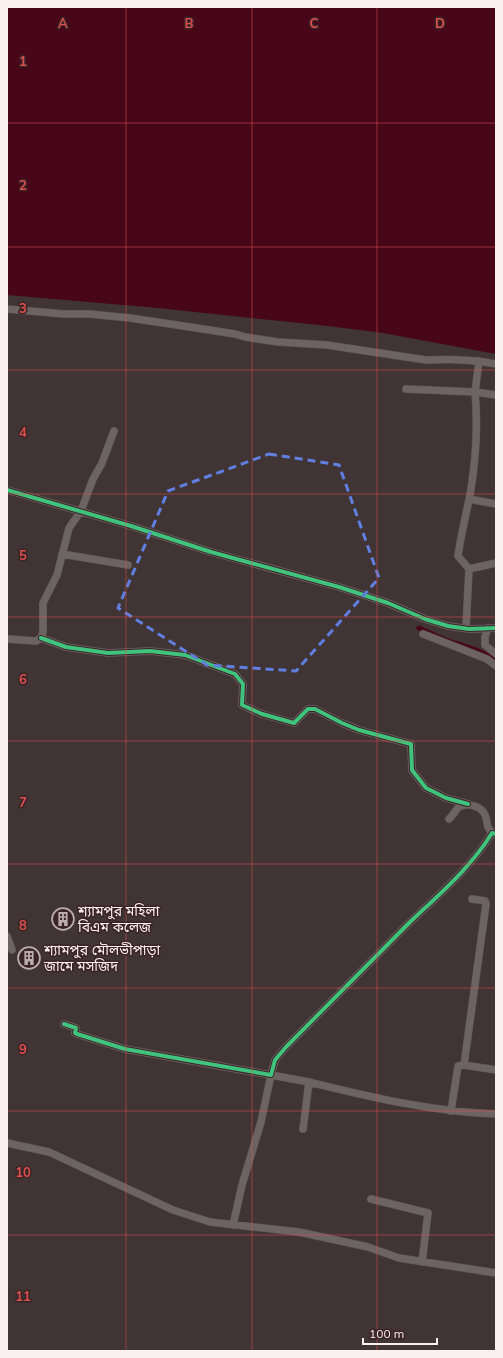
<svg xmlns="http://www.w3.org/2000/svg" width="503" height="1358" viewBox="0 0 503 1358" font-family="Mulish,'Noto Sans Bengali',sans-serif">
<rect width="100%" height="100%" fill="#403434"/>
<path fill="#480619" d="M 7,7 L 496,7 L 496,354 L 383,333 L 328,326 L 158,308 L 7,295 Z"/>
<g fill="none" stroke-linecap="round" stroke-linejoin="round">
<path stroke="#480619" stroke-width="5" d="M 419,628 C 427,631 435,636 443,639 C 463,646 477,648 496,661"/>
<g stroke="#5e5354" stroke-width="8">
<path id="minor" d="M 7,309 L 64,314 L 89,314 L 130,318 L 190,327 L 235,334 L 245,337 L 278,342 L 327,345 L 426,360 C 438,360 449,359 461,360 C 473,360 484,362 496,364
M 479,361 L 475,392 L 496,395
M 406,389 L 475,392 C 478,424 476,457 471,489 C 467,512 461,533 458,556 L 469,569 L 466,628
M 7,490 L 131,526 L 211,552 L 339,587 L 388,603 L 425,619 L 448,626 L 469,629 L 496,628
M 469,499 L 496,504
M 62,554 L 128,565
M 469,569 L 496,563
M 488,628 L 485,637 L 485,645 L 496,654
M 423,634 L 487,659 L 496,666
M 41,638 L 66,647 L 108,653 L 150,651 L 185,655 L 235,674 L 243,684 L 242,705 L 262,714 L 294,723 L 308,709 L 315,709 L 342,723 L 359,730 L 411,744 L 412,770 L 426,788 L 446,798 L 468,804
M 7,639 L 36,641 L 41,638 L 43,632 L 43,603 L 57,575 L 69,528 L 81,511 L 93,479 L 102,463 L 114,431
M 449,819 C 453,816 455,810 459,807 C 466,802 480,806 484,813 C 489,820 484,825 492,833
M 7,936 L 12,950
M 64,1024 L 76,1028 L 75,1033 L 77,1034 L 125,1049 L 271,1075 L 275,1060 L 286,1047 C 326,1007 366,966 406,926 C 436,897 470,869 492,833 L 496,834
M 464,1065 L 486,904 L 485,901 L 472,899
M 309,1082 C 371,1097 432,1112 496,1114
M 451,1111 L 458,1066 L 464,1065 L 496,1070
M 7,1143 L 49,1152 L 173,1210 L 210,1222 L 299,1232 L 368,1247 L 399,1258 L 496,1273
M 371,1199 L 428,1213 L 422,1262
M 233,1225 L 242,1185 L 261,1122 L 271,1075 L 309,1082 L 303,1129"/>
</g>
<use href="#minor" stroke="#6c6363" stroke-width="7"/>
<g stroke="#3b2426" stroke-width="6">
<path id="cycleway" d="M 7,490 L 131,526 L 211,552 L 339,587 L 388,603 L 425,619 L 448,626 L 469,629 L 496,628
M 41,638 L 66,647 L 108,653 L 150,651 L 185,655 L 235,674 L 243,684 L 242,705 L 262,714 L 294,723 L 308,709 L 315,709 L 342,723 L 359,730 L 411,744 L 412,770 L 426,788 L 446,798 L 468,804
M 64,1024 L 76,1028 L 75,1033 L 77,1034 L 125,1049 L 271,1075 L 275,1060 L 286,1047 C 326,1007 366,966 406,926 C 436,897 470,869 492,833 L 496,834"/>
</g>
<use href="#cycleway" stroke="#40c37c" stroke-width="4"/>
</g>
<path fill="none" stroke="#607fe0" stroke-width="3" stroke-dasharray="8 5" stroke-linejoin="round" d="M 269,454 L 339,465 L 379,578 L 296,671 L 207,665 L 118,608 L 168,491 Z"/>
<path fill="none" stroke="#de5050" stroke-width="1" stroke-opacity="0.55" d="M 126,7 L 126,1351M 252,7 L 252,1351M 377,7 L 377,1351M 7,123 L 496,123M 7,247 L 496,247M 7,370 L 496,370M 7,494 L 496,494M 7,617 L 496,617M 7,741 L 496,741M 7,864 L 496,864M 7,988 L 496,988M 7,1111 L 496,1111M 7,1235 L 496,1235"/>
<defs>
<g id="building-ring" transform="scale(1.15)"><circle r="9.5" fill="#3b2426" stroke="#bbaeaf" stroke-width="1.5"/><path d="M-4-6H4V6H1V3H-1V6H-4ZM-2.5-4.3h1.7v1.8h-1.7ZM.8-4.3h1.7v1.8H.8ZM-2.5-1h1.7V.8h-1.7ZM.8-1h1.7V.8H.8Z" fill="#bbaeaf"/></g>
</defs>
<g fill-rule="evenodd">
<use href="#building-ring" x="63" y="919"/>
<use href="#building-ring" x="29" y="958"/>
</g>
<g text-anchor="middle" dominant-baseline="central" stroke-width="3" stroke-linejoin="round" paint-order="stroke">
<g font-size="14" fill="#fdf0f1" stroke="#3b2426" text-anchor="start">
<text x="78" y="911">শ্যামপুর মহিলা<tspan x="78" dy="16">বিএম কলেজ</tspan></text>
<text x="44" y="950">শ্যামপুর মৌলভীপাড়া<tspan x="44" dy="16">জামে মসজিদ</tspan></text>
</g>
</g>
<g font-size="13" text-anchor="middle" font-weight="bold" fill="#de5050" stroke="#3b2426" stroke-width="3" stroke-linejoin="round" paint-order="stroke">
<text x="63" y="28">A</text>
<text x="189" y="28">B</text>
<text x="314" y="28">C</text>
<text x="440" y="28">D</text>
<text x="23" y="66">1</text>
<text x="23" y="190">2</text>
<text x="23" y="313">3</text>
<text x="23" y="437">4</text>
<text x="23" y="560">5</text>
<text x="23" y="684">6</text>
<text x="23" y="807">7</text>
<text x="23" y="930">8</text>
<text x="23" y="1054">9</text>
<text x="23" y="1177">10</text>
<text x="23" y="1301">11</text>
</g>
<rect width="503" height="1358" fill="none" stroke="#fdf0f1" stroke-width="16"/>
<path d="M363 1338v6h74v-6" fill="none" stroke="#fdf0f1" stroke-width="2"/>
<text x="369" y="1338" font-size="12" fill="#fdf0f1" stroke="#3b2426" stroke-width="3" paint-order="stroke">100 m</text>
</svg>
